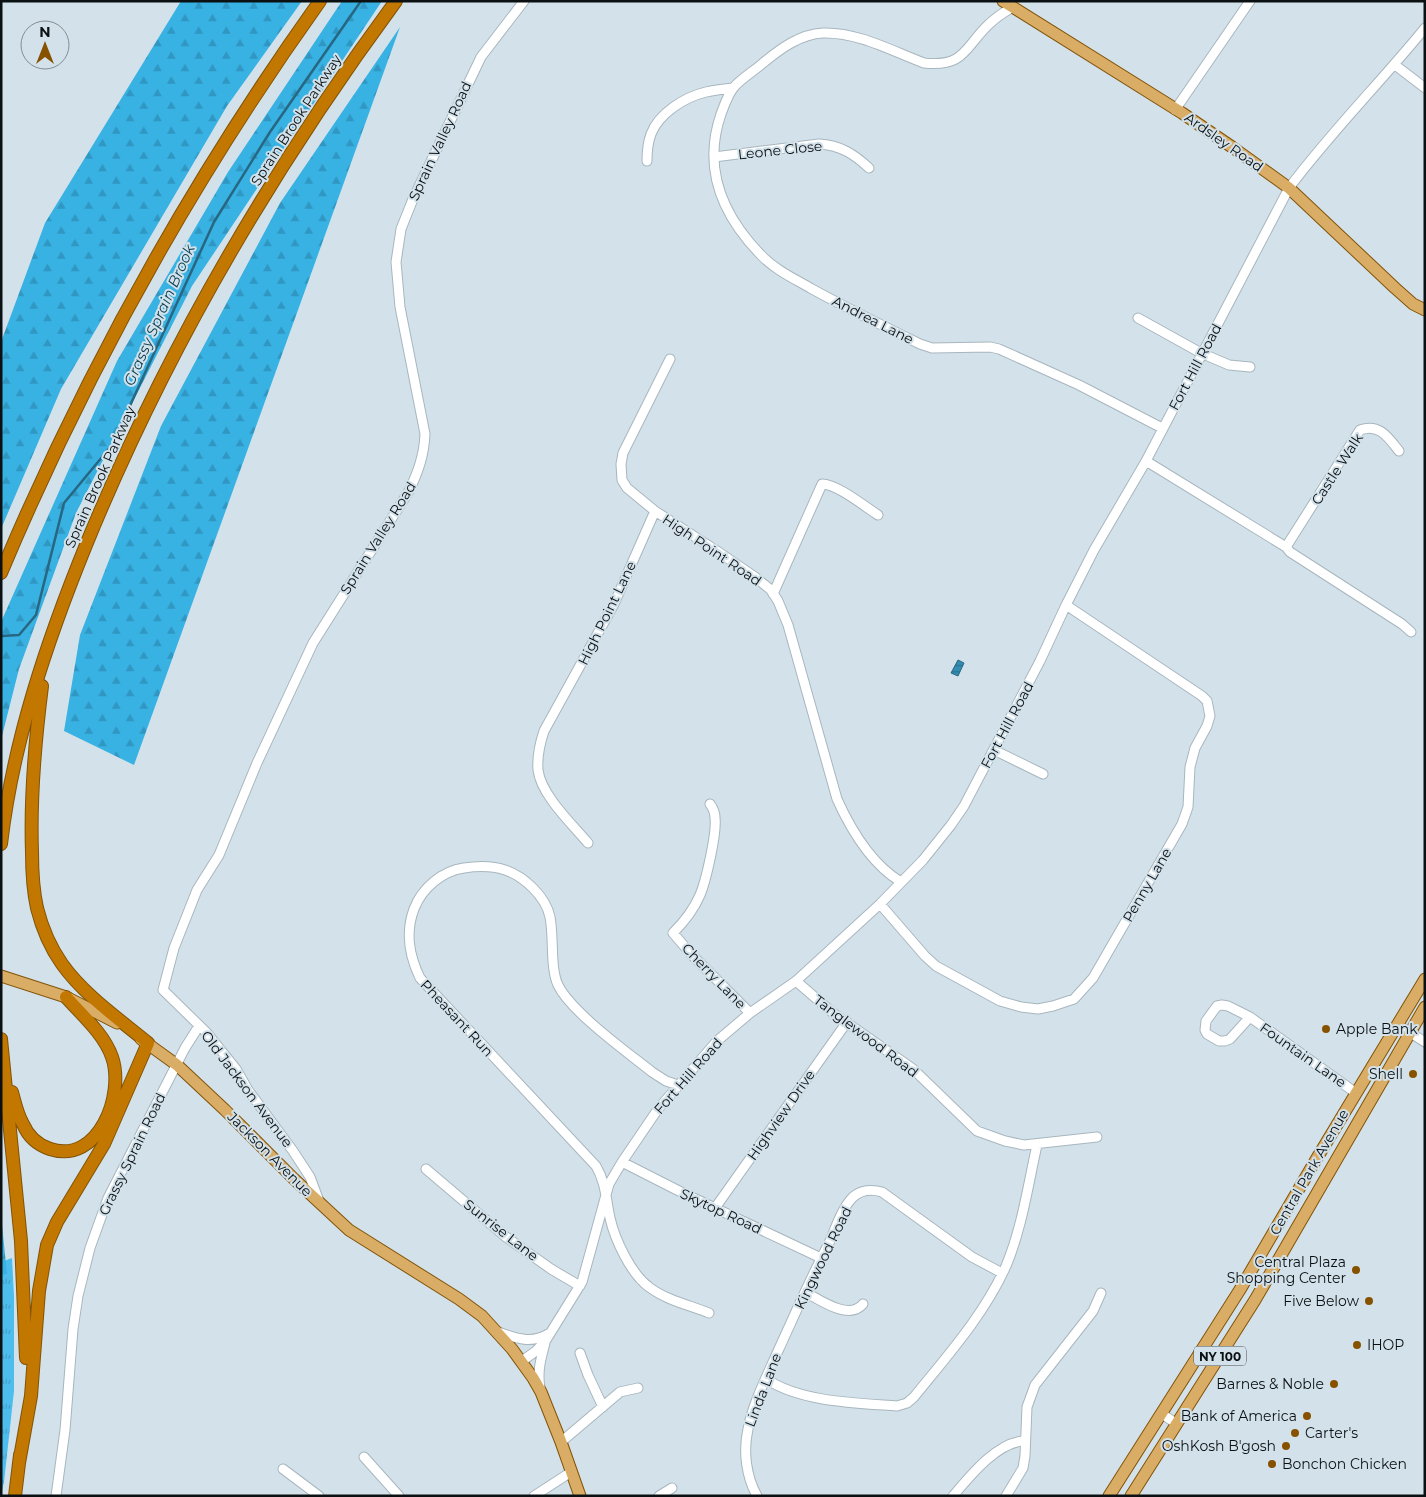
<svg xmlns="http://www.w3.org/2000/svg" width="1426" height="1497" viewBox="0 0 1426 1497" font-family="Montserrat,sans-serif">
<defs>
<pattern id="grass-tufts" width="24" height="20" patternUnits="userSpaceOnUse" patternTransform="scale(1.25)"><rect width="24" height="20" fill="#4dbdee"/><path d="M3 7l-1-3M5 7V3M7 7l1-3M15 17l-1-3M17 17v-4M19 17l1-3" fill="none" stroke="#42a1cb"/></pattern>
<pattern id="forest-firs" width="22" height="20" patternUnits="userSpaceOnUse" patternTransform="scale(1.25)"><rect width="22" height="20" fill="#38b1e3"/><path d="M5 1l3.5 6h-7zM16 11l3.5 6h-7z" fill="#3097c2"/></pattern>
<pattern id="water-rules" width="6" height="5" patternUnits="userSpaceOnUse" patternTransform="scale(1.25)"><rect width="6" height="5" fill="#338cb2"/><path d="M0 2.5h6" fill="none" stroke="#297190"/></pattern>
</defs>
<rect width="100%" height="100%" fill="#d3e2ea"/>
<path fill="url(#grass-tufts)" d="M 12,1258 L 14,1296 L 14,1391 L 4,1482 L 1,1495 L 1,1262 Z"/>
<path fill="url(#forest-firs)" d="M 181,1 L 302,1 L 227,106 L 61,389 L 1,529 L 1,342 L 45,223 Z
M 342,1 L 382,1 L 192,286 L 76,513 L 19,669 L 1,740 L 1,622 L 117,361 L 228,172 Z
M 400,27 L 134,765 L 64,731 L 80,635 L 161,426 L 280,203 Z
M 1,1215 L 7,1274 L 1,1275 Z"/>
<path fill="url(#water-rules)" stroke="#276782" d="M 958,660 L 964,663 L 958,676 L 951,673 Z"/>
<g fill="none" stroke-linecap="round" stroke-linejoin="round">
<path stroke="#276782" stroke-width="2.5" d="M 1,636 L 19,635 L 36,615 L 64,503 L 112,445 L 214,222 L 270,132 L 361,1"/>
<g stroke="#a8b6be" stroke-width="11">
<path id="minor" d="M 1013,7 C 1004,12 995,18 987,26 C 964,49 964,67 924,63 C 892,51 858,32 823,33 C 800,34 780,49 763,63 C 754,71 742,78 734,87 C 728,94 724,106 721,114 C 702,169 723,216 761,255 C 775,270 795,279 812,289 C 847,308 883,326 920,344 L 932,348 L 990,347 L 999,349 L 1079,385 L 1162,428
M 1395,65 L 1425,88
M 1175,110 L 1250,1
M 714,157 L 819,144 C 840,145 854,154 869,168
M 647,161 C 647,152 648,142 651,134 C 659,113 685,97 706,92 C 715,90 724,89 733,88
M 1138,318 L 1201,353 L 1229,365 L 1250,367
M 670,359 L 623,453 L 621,464 L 622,480 L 627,488 L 655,511 L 717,551 L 755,577 L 771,590 L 778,601 L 788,625 L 837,799 C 851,830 871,864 901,882
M 1146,461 L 1286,547 L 1290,552 L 1402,624 L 1411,632
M 1286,547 L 1360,430 C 1379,423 1388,437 1399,451
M 773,594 L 822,484 C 837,484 864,506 878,515
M 994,750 L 1043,774
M 710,804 C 713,808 715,813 715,818 C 717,833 706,881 700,895 C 694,909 684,922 673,933 L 691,954 L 750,1013
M 588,843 C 572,824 541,795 538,770 C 537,757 540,743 544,731 L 614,604 L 655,511
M 880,904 L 925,956 L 936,966 L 1000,1001 L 1021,1007 L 1038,1009 L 1053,1006 L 1074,999 L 1093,978 L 1182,824 L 1188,807 L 1190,767 L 1195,748 L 1207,726 L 1210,716 L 1207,701 L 1202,696 L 1066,605
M 796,981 L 833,1013 L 913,1069 L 977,1131 L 1005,1141 L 1024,1145 L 1097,1137
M 1250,1017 L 1230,1039 L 1225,1041 L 1219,1041 L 1207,1034 L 1205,1030 L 1206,1021 L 1217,1006 L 1222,1005 L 1228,1006 L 1250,1017 L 1356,1093
M 1398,1025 L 1425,1042
M 678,1085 L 666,1081 L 652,1072 C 627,1052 571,1012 558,985 C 550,968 554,937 550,917 C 546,897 524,876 505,870 C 493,866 477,866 464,868 C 442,871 422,888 414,909 C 405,933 409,955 420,978 L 596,1166 C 606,1183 606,1200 610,1218 C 615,1240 631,1274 649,1287 C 666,1300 689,1305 709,1313
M 622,1162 L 681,1192 L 821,1258
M 426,1169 L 506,1237 L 551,1269 L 580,1286
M 319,1201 L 310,1177 L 293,1151 L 248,1090 L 236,1069 L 207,1033 L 163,990 L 174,948 L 197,890 L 219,855 L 257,763 L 313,643 L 409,491 C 418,472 424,456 425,434 L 400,307 L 396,262 L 401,229 L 413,199 L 481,57 L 524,1
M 715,1208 L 847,1022
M 805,1292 C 820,1300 849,1321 863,1304
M 496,1331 C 515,1338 531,1345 550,1333
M 580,1353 L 588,1375 L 603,1407
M 522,1361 L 536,1351 L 546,1340 L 582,1282 L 609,1184 L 622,1162 L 658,1109 L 717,1041 L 750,1013 L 796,981 L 880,904 L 923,860 L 951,825 L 964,806 L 1040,661 L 1066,605 L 1094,550 L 1146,461 L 1289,188 C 1331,132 1380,83 1425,28
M 766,1379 C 801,1402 855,1403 897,1406 L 907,1403 L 914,1397 C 947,1356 984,1315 1006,1266 C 1022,1228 1028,1185 1037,1145
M 540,1387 C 537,1372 541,1358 545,1343
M 1162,1414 L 1177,1424
M 561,1442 L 620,1392 L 638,1388
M 364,1457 L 399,1496
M 283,1469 L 319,1496
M 56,1496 L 65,1430 L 73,1329 L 78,1296 L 90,1248 L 108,1198 L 185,1048 L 199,1026
M 534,1496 L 571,1472
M 659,1496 L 672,1488
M 757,1496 C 746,1476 743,1451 748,1429 C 753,1403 767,1376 778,1351 C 795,1314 811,1277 830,1241 C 836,1227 842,1208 853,1197 C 861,1190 872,1189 882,1192 L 972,1257 L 1002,1273
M 953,1496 C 970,1476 998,1441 1025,1441
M 1006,1496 L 1023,1468 L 1025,1456 L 1027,1407 L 1035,1385 L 1093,1311 L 1101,1293"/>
</g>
<g stroke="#825307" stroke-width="13">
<path id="major" d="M 1003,1 L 1182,113 L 1232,147 L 1289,188 L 1395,288 L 1413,304 L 1425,310
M 1,976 L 66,997 L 117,1023
M 141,1039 L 177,1065 L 225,1110 L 294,1179 L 349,1230 L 459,1299 L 482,1316 L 512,1349 L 533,1378 L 541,1392 L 561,1442 L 580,1496
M 1109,1496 L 1241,1288 L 1317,1158 L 1425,979
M 1131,1496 L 1255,1300 L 1425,1007"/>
</g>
<g stroke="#825307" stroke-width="14">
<path id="highway" d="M 1,573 C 86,371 192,180 320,1
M 1,844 C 13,741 47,641 86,545 C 165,352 272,169 396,1
M 1,1039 L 21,1241 L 26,1358
M 12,1092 C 15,1103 17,1114 23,1124 C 28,1136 38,1145 50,1149 C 99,1165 125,1094 112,1057 C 104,1034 82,1015 66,997
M 19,1463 L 31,1396 L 39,1291 L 47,1245 L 57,1222 L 104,1144 L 148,1043 C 119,1019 84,995 62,964 C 50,947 42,928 37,908 C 33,890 32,871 32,852 C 30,796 35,741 42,686
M 15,1496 L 20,1455"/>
</g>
<use href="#minor" stroke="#fff" stroke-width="9"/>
<use href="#major" stroke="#daad66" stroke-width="11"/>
<use href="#highway" stroke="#c27700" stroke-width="12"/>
</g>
<g fill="#875200" stroke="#d3e2ea" stroke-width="2">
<circle cx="1326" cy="1029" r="5"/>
<circle cx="1413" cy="1074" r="5"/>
<circle cx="1356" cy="1270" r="5"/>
<circle cx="1369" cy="1301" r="5"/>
<circle cx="1357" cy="1345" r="5"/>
<circle cx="1334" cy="1384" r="5"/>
<circle cx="1307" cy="1416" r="5"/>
<circle cx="1295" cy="1433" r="5"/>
<circle cx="1286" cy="1446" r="5"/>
<circle cx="1272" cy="1464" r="5"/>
</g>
<g text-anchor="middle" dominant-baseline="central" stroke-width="4" stroke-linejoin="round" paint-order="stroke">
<rect fill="#d3e2ea" stroke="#474f54" stroke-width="1" x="1194" y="1346.5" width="52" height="19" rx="4"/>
<g font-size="12" font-weight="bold" fill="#0b1013">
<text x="1220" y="1356">NY 100</text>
</g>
<g font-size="14" fill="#0b1013" stroke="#d3e2ea">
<text transform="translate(296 120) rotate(-57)">Sprain Brook Parkway</text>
<text transform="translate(440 141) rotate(-65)">Sprain Valley Road</text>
<text transform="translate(1224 142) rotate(35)">Ardsley Road</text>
<text transform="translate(780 150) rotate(-6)">Leone Close</text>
<text transform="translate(873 320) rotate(27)">Andrea Lane</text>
<text transform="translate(1195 367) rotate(-62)">Fort Hill Road</text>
<text transform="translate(1337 469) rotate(-57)">Castle Walk</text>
<text transform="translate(100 477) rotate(-66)">Sprain Brook Parkway</text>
<text transform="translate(378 538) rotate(-58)">Sprain Valley Road</text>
<text transform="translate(712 550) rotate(34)">High Point Road</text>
<text transform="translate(607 613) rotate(-64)">High Point Lane</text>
<text transform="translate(1007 725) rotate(-62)">Fort Hill Road</text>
<text transform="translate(1147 885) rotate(-60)">Penny Lane</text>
<text transform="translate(714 976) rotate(46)">Cherry Lane</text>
<text transform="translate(457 1018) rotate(47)">Pheasant Run</text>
<text transform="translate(866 1036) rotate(37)">Tanglewood Road</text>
<text transform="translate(1303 1055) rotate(35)">Fountain Lane</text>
<text transform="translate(688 1076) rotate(-49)">Fort Hill Road</text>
<text transform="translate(247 1089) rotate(53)">Old Jackson Avenue</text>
<text transform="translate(781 1115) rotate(-55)">Highview Drive</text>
<text transform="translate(132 1154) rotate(-64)">Grassy Sprain Road</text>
<text transform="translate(270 1154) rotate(45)">Jackson Avenue</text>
<text transform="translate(1309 1172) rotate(-60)">Central Park Avenue</text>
<text transform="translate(721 1211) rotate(25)">Skytop Road</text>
<text transform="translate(501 1230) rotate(38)">Sunrise Lane</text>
<text transform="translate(823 1258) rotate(-64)">Kingwood Road</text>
<text transform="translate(763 1390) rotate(-69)">Linda Lane</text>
</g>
<g font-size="14" fill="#0b1013" stroke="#d3e2ea" text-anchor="end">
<text x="1336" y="1029" text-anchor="start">Apple Bank</text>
<text x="1403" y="1074">Shell</text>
<text x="1346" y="1262">Central Plaza<tspan x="1346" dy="16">Shopping Center</tspan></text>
<text x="1359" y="1301">Five Below</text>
<text x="1367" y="1345" text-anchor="start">IHOP</text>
<text x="1324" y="1384">Barnes &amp; Noble</text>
<text x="1297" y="1416">Bank of America</text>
<text x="1305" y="1433" text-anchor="start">Carter's</text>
<text x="1276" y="1446">OshKosh B'gosh</text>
<text x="1282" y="1464" text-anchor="start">Bonchon Chicken</text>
</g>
<g font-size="15" font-style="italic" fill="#083c50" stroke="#d3e2ea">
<text transform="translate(159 315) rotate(-66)">Grassy Sprain Brook</text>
</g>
</g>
<rect width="1426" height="1497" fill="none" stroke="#0b1013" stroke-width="5"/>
<g transform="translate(45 45)"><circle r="24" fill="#d3e2ea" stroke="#838e94"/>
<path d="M0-4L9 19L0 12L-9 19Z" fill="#875200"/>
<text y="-8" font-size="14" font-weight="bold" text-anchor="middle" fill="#0b1013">N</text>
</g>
</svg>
